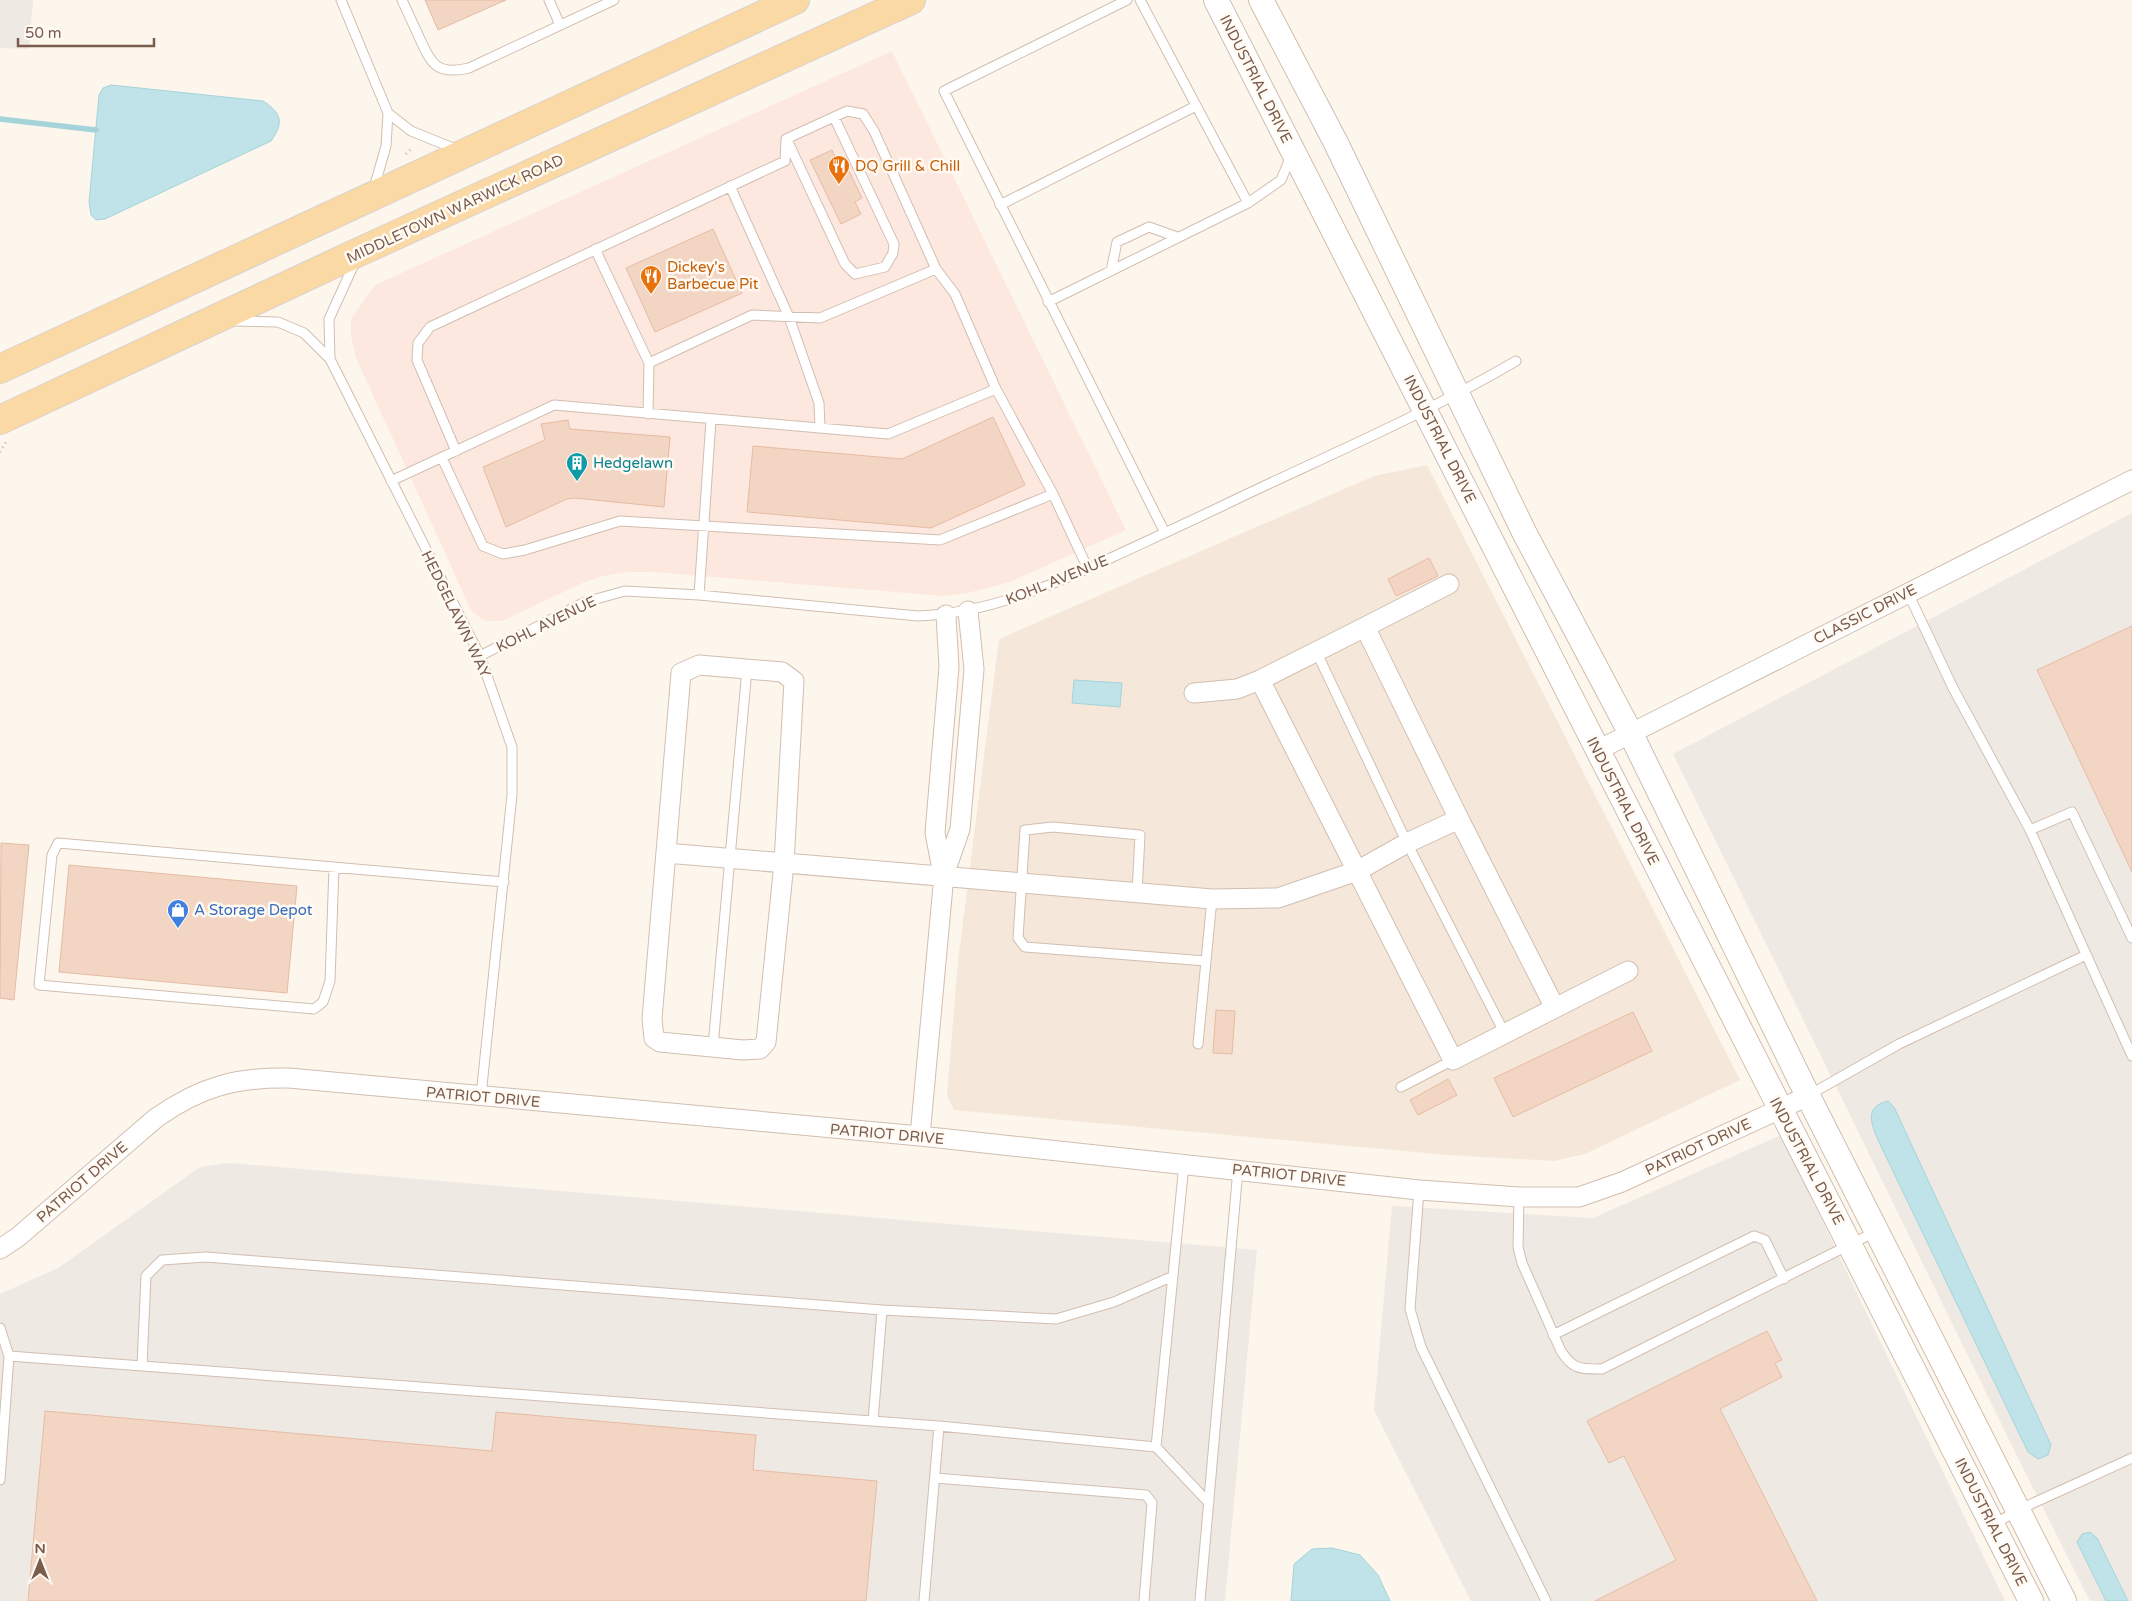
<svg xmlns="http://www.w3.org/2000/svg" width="2132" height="1601" viewBox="0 0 2132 1601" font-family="'Varela Round',sans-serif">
<rect width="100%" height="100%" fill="#fdf6ec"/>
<path fill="#f5e8da" d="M 1427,465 L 1740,1080 L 1585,1154 L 1554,1161 L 1448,1155 L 954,1110 L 947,1095 L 958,961 L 999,639 L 1374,476 Z"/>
<path fill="#fde8e0" d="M 892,51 L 1126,530 L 1010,582 L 968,593 L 944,596 L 652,572 L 628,572 L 603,576 L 580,584 L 502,621 L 485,621 L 472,612 L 356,358 L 351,336 L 351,319 L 375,285 Z"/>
<path fill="#efe9e4" d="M 0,0 L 33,0 L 29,49 L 0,48 Z
M 2132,513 L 2132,1601 L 2090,1601 L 2022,1466 L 1673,754 Z
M 1781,1135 L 2005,1601 L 1471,1601 L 1374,1410 L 1392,1206 L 1593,1218 Z
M 229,1163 L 1257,1250 L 1225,1601 L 0,1601 L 0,1294 L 58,1268 L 200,1167 Z"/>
<path fill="#bfe3e8" stroke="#a5d3da" d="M 111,85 L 263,101 C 282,113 284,123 271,141 L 105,219 L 96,220 L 91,215 L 89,202 L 99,95 L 103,88 Z
M 1074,680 L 1122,683 L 1120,707 L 1072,703 Z
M 1888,1101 L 1894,1107 L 2051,1445 L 2048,1455 L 2038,1459 L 2028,1452 L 1878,1140 C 1871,1123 1864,1107 1888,1101 Z
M 2090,1532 L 2097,1538 L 2128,1601 L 2106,1601 L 2077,1542 L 2082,1534 Z
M 1332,1548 L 1360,1555 L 1378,1575 L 1390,1601 L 1291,1601 L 1294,1564 L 1312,1549 Z"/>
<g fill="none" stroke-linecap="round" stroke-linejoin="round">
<path stroke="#a5d3da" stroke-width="5.5" d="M 0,119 L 96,130"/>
</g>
<path fill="#f3d5c3" stroke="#e6bba3" d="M 425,0 L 506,0 L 438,30 Z
M 832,150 L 837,161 L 843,158 L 862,198 L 855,202 L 861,214 L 841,224 L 810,160 Z
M 713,229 L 742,293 L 655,332 L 626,268 Z
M 993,417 L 1025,485 L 931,528 L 747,512 L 753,446 L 902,459 Z
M 568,420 L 570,429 L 670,437 L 664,507 L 575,498 L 567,499 L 506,527 L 483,467 L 545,440 L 541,424 Z
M 1429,558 L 1438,576 L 1396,596 L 1388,579 Z
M 2132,626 L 2132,872 L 2037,670 Z
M 1,843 L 29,845 L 14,1000 L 0,998 Z
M 69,865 L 297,886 L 287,993 L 59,972 Z
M 1216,1010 L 1235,1011 L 1232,1054 L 1213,1053 Z
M 1633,1012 L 1652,1051 L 1513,1117 L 1494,1078 Z
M 1448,1079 L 1457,1095 L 1418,1115 L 1410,1100 Z
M 1767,1331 L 1782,1360 L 1775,1363 L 1782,1377 L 1720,1409 L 1817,1601 L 1595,1601 L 1676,1560 L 1624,1456 L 1609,1463 L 1587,1421 Z
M 45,1411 L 492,1451 L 496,1412 L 756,1435 L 753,1470 L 877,1481 L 866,1601 L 28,1601 Z"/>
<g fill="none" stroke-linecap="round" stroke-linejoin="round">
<g stroke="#d1beb0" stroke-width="11">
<path id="service" d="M 341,0 L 388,113 L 386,146 L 374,188
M 402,0 C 408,13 414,26 420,39 C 432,66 438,75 469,68 L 614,0
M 549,0 L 560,25
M 1127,0 L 944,91 L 1165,533
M 388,113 L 411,131 L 458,150
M 788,142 L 845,264 L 855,274 L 885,267 L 893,253 L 894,244 L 834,117
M 730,186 L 789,317 L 819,403 L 820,428
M 1248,203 L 1281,180 L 1291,156
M 1000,205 L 1196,106
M 595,249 L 649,363
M 1111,271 L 1117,242 L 1149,227 L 1177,237
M 1048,302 L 1248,203 L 1140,0
M 233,321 L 278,322 L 304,333 L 330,359 L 480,656 L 512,747 L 512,795 L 481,1096
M 330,359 L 329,319 L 355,262
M 648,414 L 649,363 L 752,315 L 820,318 L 936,269
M 456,451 L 417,360 L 418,343 L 430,327 L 785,161 L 786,139 L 847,111 L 863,114 L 874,131 L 936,269 L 955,294 L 996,389
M 442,458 L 483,546 L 503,554 L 525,550 L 620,521 L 940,540 L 1053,494
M 391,481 L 554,405 L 888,434 L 996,389 L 1053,494 L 1088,569
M 1908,593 L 1953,688 L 2030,830 L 2132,1056
M 699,595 L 711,420
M 1316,651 L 1407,843 L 1505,1034
M 480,656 L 585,602 L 625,591 L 699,595 L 918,616 C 989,613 1051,586 1115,556 C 1158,536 1202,516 1245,495 C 1336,452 1429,412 1516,361
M 2030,830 L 2072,812 L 2132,938
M 334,867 L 330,981 L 323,1002 L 314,1009 L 39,985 L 52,855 L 58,843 L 504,882
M 1137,893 L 1140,835 L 1053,827 L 1025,830 L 1018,938 L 1025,947 L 1206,961 L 1212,899
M 1198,1044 L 1206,961
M 713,1046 L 747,669
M 1401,1087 L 1453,1060
M 1809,1095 L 1899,1044 L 2086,955
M 1419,1190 L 1410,1309 L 1421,1347 L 1546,1601
M 1519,1197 L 1518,1247 L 1522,1263 L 1561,1351 C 1573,1370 1581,1369 1602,1369 L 1877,1231
M 0,1328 L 9,1356 L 0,1480
M 1553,1335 L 1754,1236 L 1765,1240 L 1784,1279
M 9,1356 L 939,1426 L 1156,1447 L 1209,1503
M 142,1365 L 146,1276 L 162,1260 L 206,1257 L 882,1310 L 1056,1319 L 1114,1302 L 1173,1276
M 873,1421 L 882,1310
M 1156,1447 L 1184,1164
M 935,1478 L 1146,1495 L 1152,1503 L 1144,1601
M 1993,1525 L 2018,1510 L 2132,1458
M 924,1601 L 939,1426
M 1200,1601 L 1238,1169"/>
</g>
<g stroke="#d1beb0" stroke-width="21">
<path id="minor" d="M 1365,627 L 1449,584
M 699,665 L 782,672 L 794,681 L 784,863 L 766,1042 L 760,1049 L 743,1050 L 660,1042 L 654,1038 L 652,1019 L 681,673 Z
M 1194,693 L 1237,689 L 1260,680
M 1598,750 L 2132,480
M 666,853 L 1212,899 L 1278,898 L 1357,871 L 1407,843 L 1459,819 L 1365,627 L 1260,680 L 1453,1060 L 1555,1008 L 1459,819
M 943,874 L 935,833 L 949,667 L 946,615
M 1555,1008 L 1628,971
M 920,1136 L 944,875 L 960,829 L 974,669 L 968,611
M 0,1249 L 18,1237 L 156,1118 C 200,1087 236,1077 289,1078 L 920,1136 L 1419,1190 L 1519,1197 L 1579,1197 L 1622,1182 L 1808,1096"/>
</g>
<g stroke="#d1beb0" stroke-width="26">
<path id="tertiary" d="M 1216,0 L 2031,1601
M 1261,0 L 1335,141 L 1524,532 L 1630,732 L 1808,1096 L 2064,1601"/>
</g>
<g stroke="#dad1cd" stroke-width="30">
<path id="primary" d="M 0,369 L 795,0
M 0,420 L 361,251 L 911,0"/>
</g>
<path stroke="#d9b8a5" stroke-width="3" stroke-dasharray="1 4" stroke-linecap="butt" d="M 406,154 L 412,148
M 0,452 L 6,442"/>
<use href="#service" stroke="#fff" stroke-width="9"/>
<use href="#minor" stroke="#fff" stroke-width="19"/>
<use href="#tertiary" stroke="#fff" stroke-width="24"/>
<use href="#primary" stroke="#fbd9a5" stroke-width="28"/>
</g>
<defs>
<g id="restaurant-pin" transform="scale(1.125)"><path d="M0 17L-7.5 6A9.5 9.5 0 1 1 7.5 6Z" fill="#e8710a" stroke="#fffaf3"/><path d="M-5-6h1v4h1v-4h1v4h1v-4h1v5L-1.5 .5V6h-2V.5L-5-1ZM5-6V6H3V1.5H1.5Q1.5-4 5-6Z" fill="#fff"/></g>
<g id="building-pin" transform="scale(1.125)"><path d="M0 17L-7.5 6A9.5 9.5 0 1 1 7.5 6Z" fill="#0f9aa8" stroke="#fffaf3"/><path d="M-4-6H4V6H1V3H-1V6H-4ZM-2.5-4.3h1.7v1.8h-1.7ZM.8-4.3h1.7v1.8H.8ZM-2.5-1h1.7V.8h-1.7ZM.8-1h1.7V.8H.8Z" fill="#fff"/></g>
<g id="shop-pin" transform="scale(1.125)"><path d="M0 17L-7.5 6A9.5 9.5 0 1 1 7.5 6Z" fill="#3f7fe0" stroke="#fffaf3"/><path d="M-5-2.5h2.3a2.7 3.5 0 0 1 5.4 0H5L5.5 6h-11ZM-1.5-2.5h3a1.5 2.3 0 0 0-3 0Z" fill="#fff"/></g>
</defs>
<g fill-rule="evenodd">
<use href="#restaurant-pin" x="839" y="166"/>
<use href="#restaurant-pin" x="651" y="276"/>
<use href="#building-pin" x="577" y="463"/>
<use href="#shop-pin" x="178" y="910"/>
</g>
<g text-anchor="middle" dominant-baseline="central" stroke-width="5" stroke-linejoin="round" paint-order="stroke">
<g font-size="15" fill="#7a5c4d" stroke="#fffaf3">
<text transform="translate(1256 79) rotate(63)">INDUSTRIAL DRIVE</text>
<text transform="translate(455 209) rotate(-25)">MIDDLETOWN WARWICK ROAD</text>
<text transform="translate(1440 439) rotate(63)">INDUSTRIAL DRIVE</text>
<text transform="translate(1057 580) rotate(-22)">KOHL AVENUE</text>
<text transform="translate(456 614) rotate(64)">HEDGELAWN WAY</text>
<text transform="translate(1865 614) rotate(-27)">CLASSIC DRIVE</text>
<text transform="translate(546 624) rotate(-26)">KOHL AVENUE</text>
<text transform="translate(1623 801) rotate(63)">INDUSTRIAL DRIVE</text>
<text transform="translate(483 1097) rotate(5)">PATRIOT DRIVE</text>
<text transform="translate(887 1134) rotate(5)">PATRIOT DRIVE</text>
<text transform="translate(1698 1147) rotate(-25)">PATRIOT DRIVE</text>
<text transform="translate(1807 1161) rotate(62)">INDUSTRIAL DRIVE</text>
<text transform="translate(1289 1175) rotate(6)">PATRIOT DRIVE</text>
<text transform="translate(82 1182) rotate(-41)">PATRIOT DRIVE</text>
<text transform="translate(1991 1522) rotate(63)">INDUSTRIAL DRIVE</text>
</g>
<g font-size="15" fill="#c56008" stroke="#fffaf3" text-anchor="start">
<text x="855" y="166">DQ Grill &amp; Chill</text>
<text x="667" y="267">Dickey's<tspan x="667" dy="17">Barbecue Pit</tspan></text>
</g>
<g font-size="15" fill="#0d838f" stroke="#fffaf3" text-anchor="start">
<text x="593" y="463">Hedgelawn</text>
</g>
<g font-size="15" fill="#366cbe" stroke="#fffaf3" text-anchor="start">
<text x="194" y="910">A Storage Depot</text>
</g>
</g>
<g transform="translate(40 1561)" stroke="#fffaf3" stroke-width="4" paint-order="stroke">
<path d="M0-4L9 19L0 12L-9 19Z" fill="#7a5c4d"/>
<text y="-8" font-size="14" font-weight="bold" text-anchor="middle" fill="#7a5c4d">N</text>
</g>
<path d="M18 38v8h136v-8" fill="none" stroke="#7a5c4d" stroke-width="2.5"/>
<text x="25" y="38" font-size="15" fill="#7a5c4d" stroke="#fffaf3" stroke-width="4" paint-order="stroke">50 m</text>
</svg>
